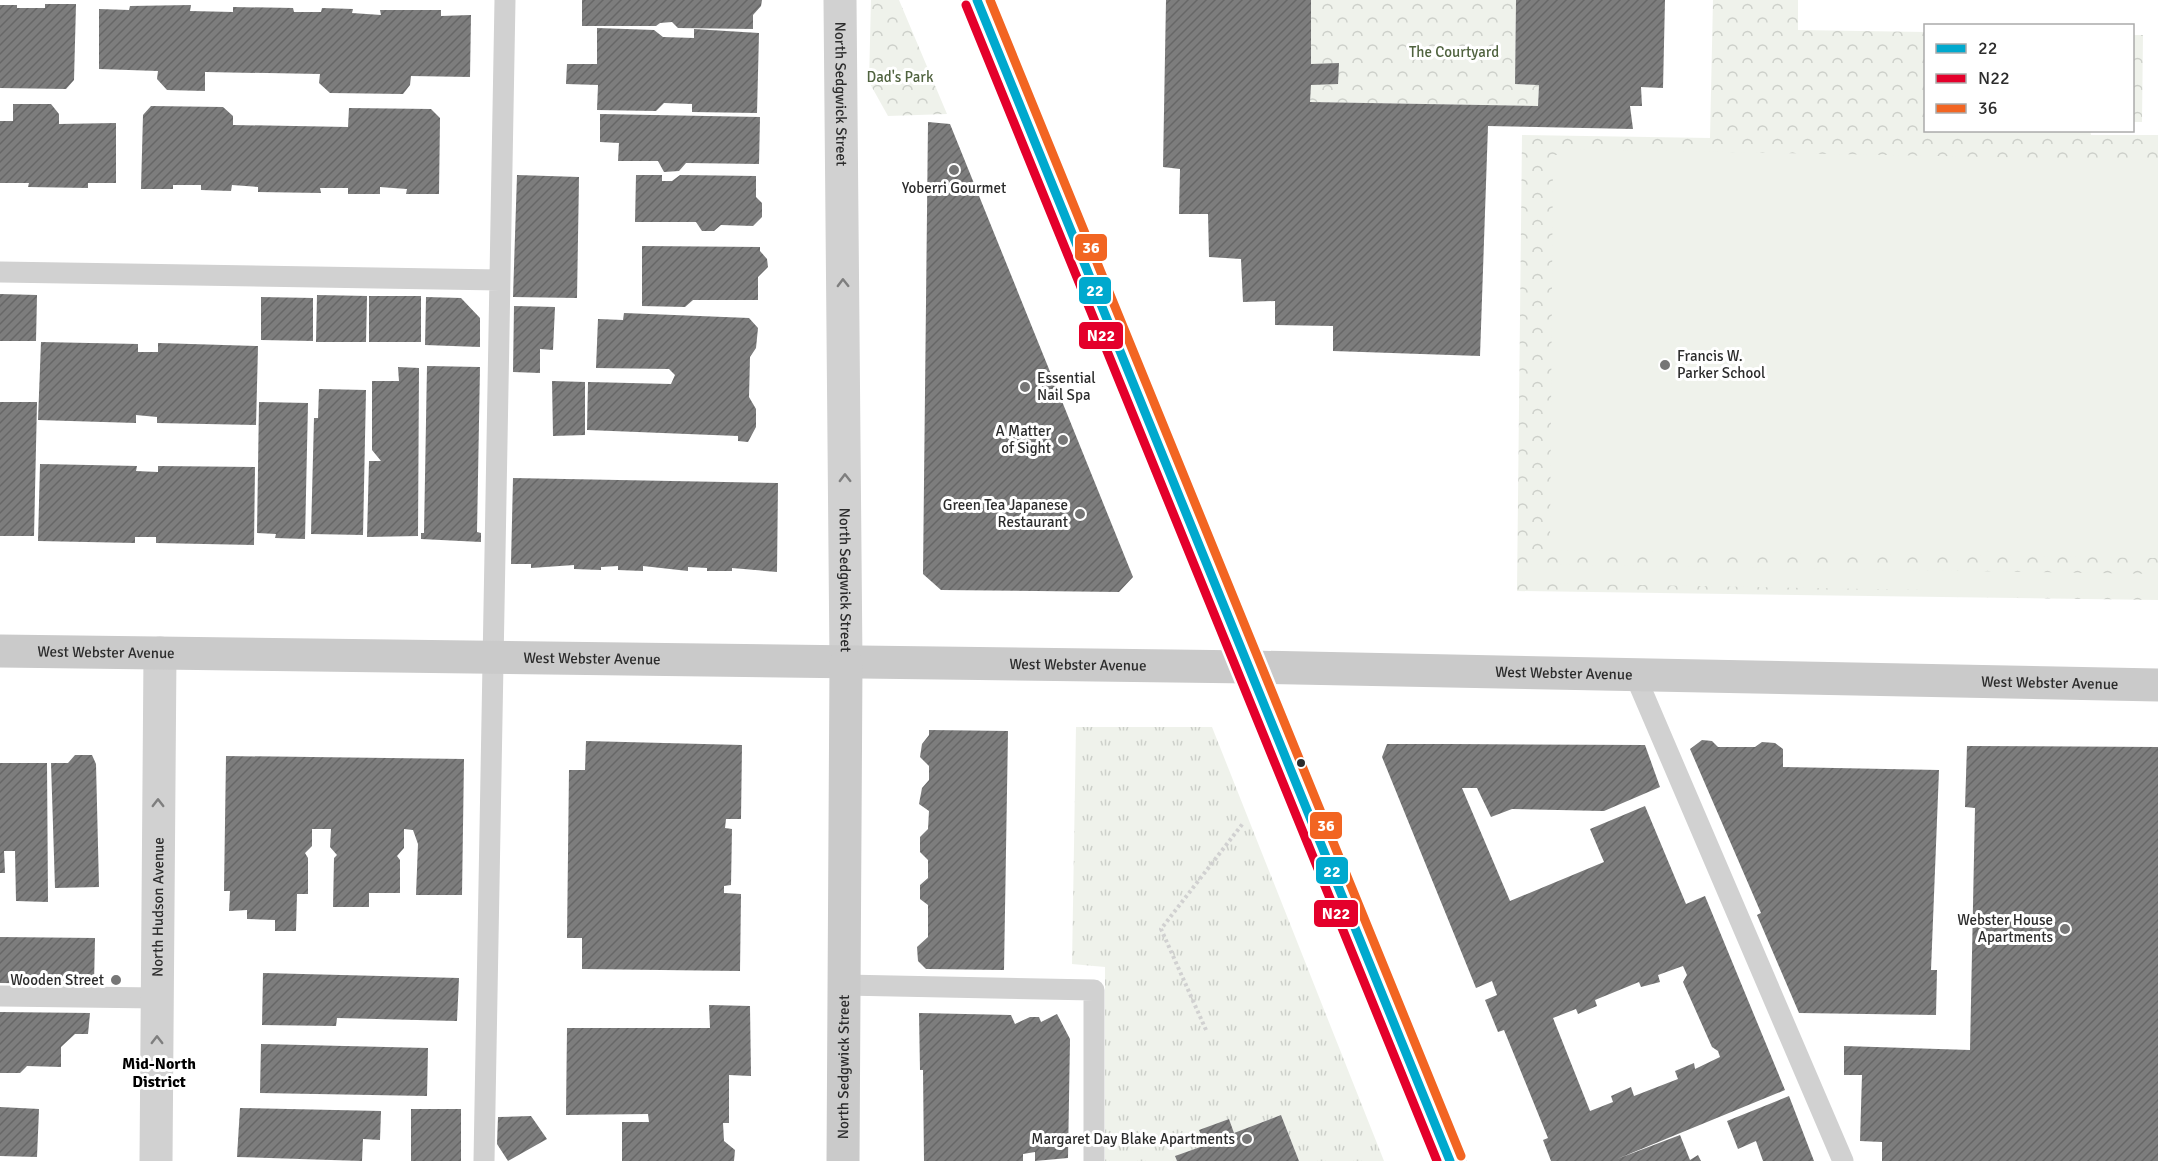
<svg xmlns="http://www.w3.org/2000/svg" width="2158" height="1161" viewBox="0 0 2158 1161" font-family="Signika,sans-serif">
<defs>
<pattern id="grass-tufts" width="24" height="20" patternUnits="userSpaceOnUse" patternTransform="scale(1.5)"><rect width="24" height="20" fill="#eff2eb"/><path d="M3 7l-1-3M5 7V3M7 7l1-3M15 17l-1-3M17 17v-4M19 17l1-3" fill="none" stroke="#cdd0ca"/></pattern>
<pattern id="park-crowns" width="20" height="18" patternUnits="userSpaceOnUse" patternTransform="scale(1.5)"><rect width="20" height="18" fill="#eff2eb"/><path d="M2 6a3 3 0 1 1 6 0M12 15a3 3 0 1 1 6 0" fill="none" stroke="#cdd0ca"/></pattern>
<pattern id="building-hatch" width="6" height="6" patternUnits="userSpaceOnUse" patternTransform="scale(1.5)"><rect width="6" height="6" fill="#7d7d7d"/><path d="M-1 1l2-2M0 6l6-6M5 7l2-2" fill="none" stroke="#676767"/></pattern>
</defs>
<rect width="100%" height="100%" fill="#fff"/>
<path fill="url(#grass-tufts)" d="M 1076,727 L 1212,727 L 1384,1161 L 1299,1161 L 1281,1115 L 1234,1133 L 1229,1119 L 1200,1130 L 1206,1145 L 1175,1156 L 1177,1161 L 1105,1161 L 1105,967 L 1072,964 Z"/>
<path fill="url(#park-crowns)" d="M 871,0 L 899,0 L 947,114 L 888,116 L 869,82 Z
M 1311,0 L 1516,0 L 1515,84 L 1539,85 L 1538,106 L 1310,102 Z
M 1713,0 L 1798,0 L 1798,30 L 1925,32 L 1926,130 L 2090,130 L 2091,135 L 2158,135 L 2158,600 L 1517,591 L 1522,135 L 1710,138 Z
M 2133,35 L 2143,35 L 2142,122 L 2133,122 Z"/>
<path fill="#eff2eb" d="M 1561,149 L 2158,160 L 2158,558 L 1557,550 L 1557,540 L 1550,540 L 1553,155 L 1560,155 Z
M 1523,564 L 2158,574 L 2158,594 L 1522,583 Z"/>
<path fill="url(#building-hatch)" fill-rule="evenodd" d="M 582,0 L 762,0 L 761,6 L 753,15 L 753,29 L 678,28 L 672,22 L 660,23 L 656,26 L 582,26 Z
M 1166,0 L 1311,0 L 1311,64 L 1339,63 L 1338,84 L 1311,85 L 1310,102 L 1538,106 L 1539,85 L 1515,84 L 1516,0 L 1665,0 L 1663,88 L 1641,87 L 1642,106 L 1630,106 L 1633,129 L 1488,126 L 1480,356 L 1333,351 L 1333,326 L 1275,325 L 1275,301 L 1243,302 L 1241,259 L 1209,257 L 1208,214 L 1179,214 L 1180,169 L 1163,167 Z
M 45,4 L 76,4 L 74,80 L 66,89 L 0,88 L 0,5 L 17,5 L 17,8 L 45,8 Z
M 191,5 L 190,11 L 233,12 L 233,7 L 293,8 L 294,12 L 321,12 L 322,8 L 353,9 L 352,13 L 381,15 L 380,10 L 441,10 L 441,16 L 471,15 L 470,77 L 411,76 L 410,85 L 403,94 L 330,93 L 319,83 L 320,74 L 205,72 L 205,91 L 167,90 L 157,79 L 158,71 L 99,69 L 99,9 L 129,10 L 130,6 Z
M 597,28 L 654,30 L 663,37 L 694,38 L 694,29 L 759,33 L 757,113 L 692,112 L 692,104 L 664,103 L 656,111 L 597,110 L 598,85 L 566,84 L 567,64 L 597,64 Z
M 13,104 L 51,104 L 59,114 L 59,124 L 116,123 L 116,183 L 88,183 L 88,188 L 28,187 L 29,183 L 0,183 L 0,121 L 13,121 Z
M 151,106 L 223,107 L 233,116 L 233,125 L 348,127 L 349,108 L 431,109 L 440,118 L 439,194 L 406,194 L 407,189 L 380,187 L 380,194 L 348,194 L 348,188 L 320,188 L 321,193 L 258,192 L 258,187 L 232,185 L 231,191 L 201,190 L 201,185 L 173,185 L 173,189 L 141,189 L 143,115 Z
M 600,114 L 760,117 L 759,164 L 686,163 L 679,171 L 664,172 L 658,161 L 618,161 L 619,143 L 600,142 Z
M 928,122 L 950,124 L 1133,577 L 1119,592 L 941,590 L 923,574 Z
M 517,175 L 579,177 L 577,298 L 513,297 Z
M 636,175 L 662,175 L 662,181 L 672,181 L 680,175 L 756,176 L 756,197 L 762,203 L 762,217 L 753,226 L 721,225 L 714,231 L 702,231 L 696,222 L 635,222 Z
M 642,246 L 760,247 L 760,251 L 767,259 L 768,267 L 758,277 L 758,300 L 693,300 L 685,307 L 642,306 Z
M 0,294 L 37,295 L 36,341 L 0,341 Z
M 317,295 L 367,296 L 366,342 L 316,342 Z
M 369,296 L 421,296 L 421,342 L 369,342 Z
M 261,297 L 313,298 L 313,341 L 261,340 Z
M 426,297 L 461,298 L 480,318 L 480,347 L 425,345 Z
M 514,306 L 555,307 L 553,350 L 540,349 L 540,373 L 513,372 Z
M 624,313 L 749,318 L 758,328 L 756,348 L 750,357 L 749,397 L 756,409 L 756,427 L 748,442 L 738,441 L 738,436 L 587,430 L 588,382 L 671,384 L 675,375 L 669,369 L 596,368 L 598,319 L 623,320 Z
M 41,342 L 138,344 L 138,352 L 158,352 L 158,343 L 258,346 L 256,425 L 157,423 L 157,417 L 136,415 L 136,423 L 38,420 Z
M 427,366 L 480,367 L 477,532 L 481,533 L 481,542 L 421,539 L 421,533 L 424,533 Z
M 398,367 L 419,368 L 418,536 L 367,537 L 369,461 L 381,461 L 372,450 L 372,381 L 399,381 Z
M 552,381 L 585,382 L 585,435 L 553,436 Z
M 319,389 L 366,390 L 363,535 L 311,534 L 314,418 L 318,418 Z
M 0,402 L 37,402 L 34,536 L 0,536 Z
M 259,402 L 308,403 L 305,539 L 275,538 L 276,534 L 257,533 Z
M 40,464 L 137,466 L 136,471 L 158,472 L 158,466 L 255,467 L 254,545 L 156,543 L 156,537 L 135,537 L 135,543 L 38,541 Z
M 513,478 L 778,483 L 777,572 L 732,568 L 732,571 L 707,571 L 707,568 L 688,567 L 688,571 L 643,566 L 643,571 L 618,570 L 618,566 L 601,567 L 601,570 L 574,569 L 574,565 L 531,568 L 531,564 L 511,564 Z
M 929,730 L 1008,731 L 1004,970 L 926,969 L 918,961 L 917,947 L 928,937 L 928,905 L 920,899 L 920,885 L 928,878 L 928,860 L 920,852 L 920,837 L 928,829 L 929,811 L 919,804 L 922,788 L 929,780 L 929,766 L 920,757 L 922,744 L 929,735 Z
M 1702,740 L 1712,741 L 1718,747 L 1755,747 L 1762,742 L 1775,743 L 1783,749 L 1783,767 L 1939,770 L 1931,970 L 1937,970 L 1936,1015 L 1799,1013 L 1757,915 L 1761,913 L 1690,749 Z
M 586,741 L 742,745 L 741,819 L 726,819 L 725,828 L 732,829 L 731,885 L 724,886 L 724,893 L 741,894 L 740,971 L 582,969 L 582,938 L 567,938 L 569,770 L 585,770 Z
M 1449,744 L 1645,745 L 1660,787 L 1604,811 L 1512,809 L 1491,817 L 1477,788 L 1462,788 L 1510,901 L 1604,862 L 1590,829 L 1645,806 L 1686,904 L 1705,896 L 1785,1090 L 1617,1159 L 1680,1135 L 1690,1160 L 1698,1155 L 1701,1161 L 1551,1161 L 1543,1140 L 1548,1138 L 1504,1030 L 1498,1032 L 1485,1000 L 1497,995 L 1492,981 L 1476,988 L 1382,757 L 1387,744 ZM 1683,966 L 1687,975 L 1683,982 L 1712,1047 L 1718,1051 L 1720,1057 L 1695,1069 L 1694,1063 L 1675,1071 L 1678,1079 L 1634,1096 L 1631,1087 L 1611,1096 L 1613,1102 L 1590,1111 L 1553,1018 L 1576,1009 L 1578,1014 L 1597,1006 L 1595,1000 L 1639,982 L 1641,987 L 1660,982 L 1658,975 Z
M 1967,746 L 2158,747 L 2158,1161 L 1882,1161 L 1882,1142 L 1860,1141 L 1862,1075 L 1844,1075 L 1844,1046 L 1970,1050 L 1975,808 L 1965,807 Z
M 75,755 L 92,755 L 96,764 L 99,887 L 55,888 L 51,763 L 68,763 Z
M 226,756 L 464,759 L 462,895 L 416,895 L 418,844 L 413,830 L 404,829 L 404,848 L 397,856 L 400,860 L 400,893 L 369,893 L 369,907 L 333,907 L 334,858 L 337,855 L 330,847 L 331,829 L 312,829 L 312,846 L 305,853 L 308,858 L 308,894 L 297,894 L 296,931 L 275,931 L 275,920 L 247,919 L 247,910 L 229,911 L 230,891 L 224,891 Z
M 0,763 L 47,763 L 48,902 L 16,901 L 15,851 L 4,851 L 5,873 L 0,873 Z
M 0,937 L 95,938 L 94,984 L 0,983 Z
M 263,973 L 459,978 L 457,1021 L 337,1018 L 336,1026 L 262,1025 Z
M 709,1005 L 750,1006 L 751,1076 L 729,1075 L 729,1123 L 723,1123 L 724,1141 L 735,1150 L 734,1161 L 622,1161 L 622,1122 L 649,1122 L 648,1114 L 566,1115 L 567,1028 L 710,1028 Z
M 0,1012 L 90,1013 L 88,1034 L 75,1034 L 61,1047 L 61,1067 L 27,1066 L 20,1073 L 0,1073 Z
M 919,1013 L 1011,1015 L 1015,1024 L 1030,1017 L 1039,1017 L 1041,1022 L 1057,1014 L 1070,1039 L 1068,1158 L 1035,1161 L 1035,1152 L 1023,1154 L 1023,1161 L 924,1161 L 923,1070 L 920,1070 Z
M 261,1044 L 428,1048 L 427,1096 L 260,1093 Z
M 1789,1096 L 1814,1161 L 1763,1161 L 1756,1141 L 1738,1149 L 1727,1121 Z
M 0,1107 L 39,1109 L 37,1157 L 0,1156 Z
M 240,1108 L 381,1111 L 380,1140 L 363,1139 L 362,1161 L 237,1157 Z
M 411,1109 L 461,1109 L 461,1161 L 411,1161 Z
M 1281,1115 L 1299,1161 L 1177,1161 L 1175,1156 L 1206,1145 L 1199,1130 L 1229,1119 L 1234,1133 Z
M 531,1116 L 547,1139 L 508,1161 L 497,1144 L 498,1117 Z"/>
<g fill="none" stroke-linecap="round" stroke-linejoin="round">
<path stroke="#d1d1d1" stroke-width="4" stroke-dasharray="3 3" stroke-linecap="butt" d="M 1206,1030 L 1161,929 L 1244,822"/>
<path stroke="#d1d1d1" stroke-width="21" d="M 0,272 L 500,280
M 1635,675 L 1843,1161
M 844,985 L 1094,990 L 1094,1161
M 0,996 L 157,998
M 484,1161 L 505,0"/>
<g stroke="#d1d1d1" stroke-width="33">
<path id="s1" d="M 840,0 L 846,663"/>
<path id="s2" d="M 156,1161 L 160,653"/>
</g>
<g stroke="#cacaca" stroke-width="33">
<path d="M 977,0 L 1189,516 L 1450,1161"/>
<path id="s3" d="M 0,651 L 1251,667 L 2158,685"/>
<path id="s4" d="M 843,1161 L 846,663"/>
</g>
<g stroke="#fff" stroke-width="14">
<path id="bus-1" d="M 977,0 L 1450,1161"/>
</g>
<g stroke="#fff" stroke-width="14">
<path id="bus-2" d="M 966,5 L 1437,1161"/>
</g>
<g stroke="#fff" stroke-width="14">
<path id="bus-3" d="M 990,0 L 1461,1156"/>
</g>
<use href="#bus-1" stroke="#00a9ce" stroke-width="9"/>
<use href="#bus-2" stroke="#e4002b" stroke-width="9"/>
<use href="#bus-3" stroke="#f26522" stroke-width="9"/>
</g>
<defs><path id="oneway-chevron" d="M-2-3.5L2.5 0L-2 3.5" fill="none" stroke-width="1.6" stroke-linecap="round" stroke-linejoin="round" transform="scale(1.5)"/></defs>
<g stroke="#7e7e7e">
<use href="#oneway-chevron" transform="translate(843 283) rotate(-91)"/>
<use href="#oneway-chevron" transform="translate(845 478) rotate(-91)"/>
<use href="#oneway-chevron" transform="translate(158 803) rotate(-90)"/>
<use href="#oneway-chevron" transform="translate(157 1040) rotate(-90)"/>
</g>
<g fill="#767676" stroke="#fff" stroke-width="2">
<circle cx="954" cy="170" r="6"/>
<circle cx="1665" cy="365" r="6"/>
<circle cx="1025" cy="387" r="6"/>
<circle cx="1063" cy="440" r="6"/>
<circle cx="1080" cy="514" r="6"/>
<circle cx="2065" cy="929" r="6"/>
<circle cx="116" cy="980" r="6"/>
<circle cx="1247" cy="1139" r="6"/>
</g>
<circle fill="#2c2c2c" stroke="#fff" stroke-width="2" cx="1301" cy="763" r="5"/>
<g text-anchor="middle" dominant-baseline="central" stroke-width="6" stroke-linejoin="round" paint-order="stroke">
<g font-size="15" fill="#50633f" stroke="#fff">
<text x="1454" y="52">The Courtyard</text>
<text x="900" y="77">Dad's Park</text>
</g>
<g font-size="15" fill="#2c2c2c" stroke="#fff">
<text stroke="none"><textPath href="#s1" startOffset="94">North Sedgwick Street</textPath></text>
<text stroke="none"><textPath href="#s1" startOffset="580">North Sedgwick Street</textPath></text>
<text stroke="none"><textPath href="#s3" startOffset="106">West Webster Avenue</textPath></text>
<text stroke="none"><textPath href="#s3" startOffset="592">West Webster Avenue</textPath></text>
<text stroke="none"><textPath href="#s3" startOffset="1078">West Webster Avenue</textPath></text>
<text stroke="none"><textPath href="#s3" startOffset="1564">West Webster Avenue</textPath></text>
<text stroke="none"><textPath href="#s3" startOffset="2050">West Webster Avenue</textPath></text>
<text stroke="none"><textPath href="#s2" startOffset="254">North Hudson Avenue</textPath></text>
<text stroke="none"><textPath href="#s4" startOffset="94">North Sedgwick Street</textPath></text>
</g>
<g font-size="15" fill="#2c2c2c" stroke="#fff" text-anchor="end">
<text x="954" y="188" text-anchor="middle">Yoberri Gourmet</text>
<text x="1677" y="356" text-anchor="start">Francis W.<tspan x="1677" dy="17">Parker School</tspan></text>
<text x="1037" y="378" text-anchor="start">Essential<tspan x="1037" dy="17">Nail Spa</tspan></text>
<text x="1051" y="431">A Matter<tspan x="1051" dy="17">of Sight</tspan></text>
<text x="1068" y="505">Green Tea Japanese<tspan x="1068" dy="17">Restaurant</tspan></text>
<text x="2053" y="920">Webster House<tspan x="2053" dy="17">Apartments</tspan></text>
<text x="104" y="980">Wooden Street</text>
<text x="1235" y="1139">Margaret Day Blake Apartments</text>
</g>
<g font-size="16" font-weight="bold" fill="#000" stroke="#fff">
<text x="159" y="1064">Mid-North<tspan x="159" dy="18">District</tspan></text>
</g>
</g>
<g stroke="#fff" stroke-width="2">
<rect x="1074" y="233" width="34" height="29" rx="6" fill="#f26522"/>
<rect x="1078" y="276" width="34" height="29" rx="6" fill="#00a9ce"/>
<rect x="1078" y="321" width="46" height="29" rx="6" fill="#e4002b"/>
<rect x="1309" y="811" width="34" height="29" rx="6" fill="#f26522"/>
<rect x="1315" y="856" width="34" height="29" rx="6" fill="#00a9ce"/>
<rect x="1313" y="899" width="46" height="29" rx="6" fill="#e4002b"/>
</g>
<g font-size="16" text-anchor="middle" font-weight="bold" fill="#fff">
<text x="1091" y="253">36</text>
<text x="1095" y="296">22</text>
<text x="1101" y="341">N22</text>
<text x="1326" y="831">36</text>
<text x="1332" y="877">22</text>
<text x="1336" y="919">N22</text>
</g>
<rect x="1924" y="24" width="210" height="108" fill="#ffffff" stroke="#ababab" stroke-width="1.5"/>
<rect x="1936" y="44" width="30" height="9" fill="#00a9ce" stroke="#ababab" stroke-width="1.5"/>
<text x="1978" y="54" font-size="18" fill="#2c2c2c">22</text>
<rect x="1936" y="74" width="30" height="9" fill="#e4002b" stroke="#ababab" stroke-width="1.5"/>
<text x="1978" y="84" font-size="18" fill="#2c2c2c">N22</text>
<rect x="1936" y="104" width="30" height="9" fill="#f26522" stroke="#ababab" stroke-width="1.5"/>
<text x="1978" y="114" font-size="18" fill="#2c2c2c">36</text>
</svg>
